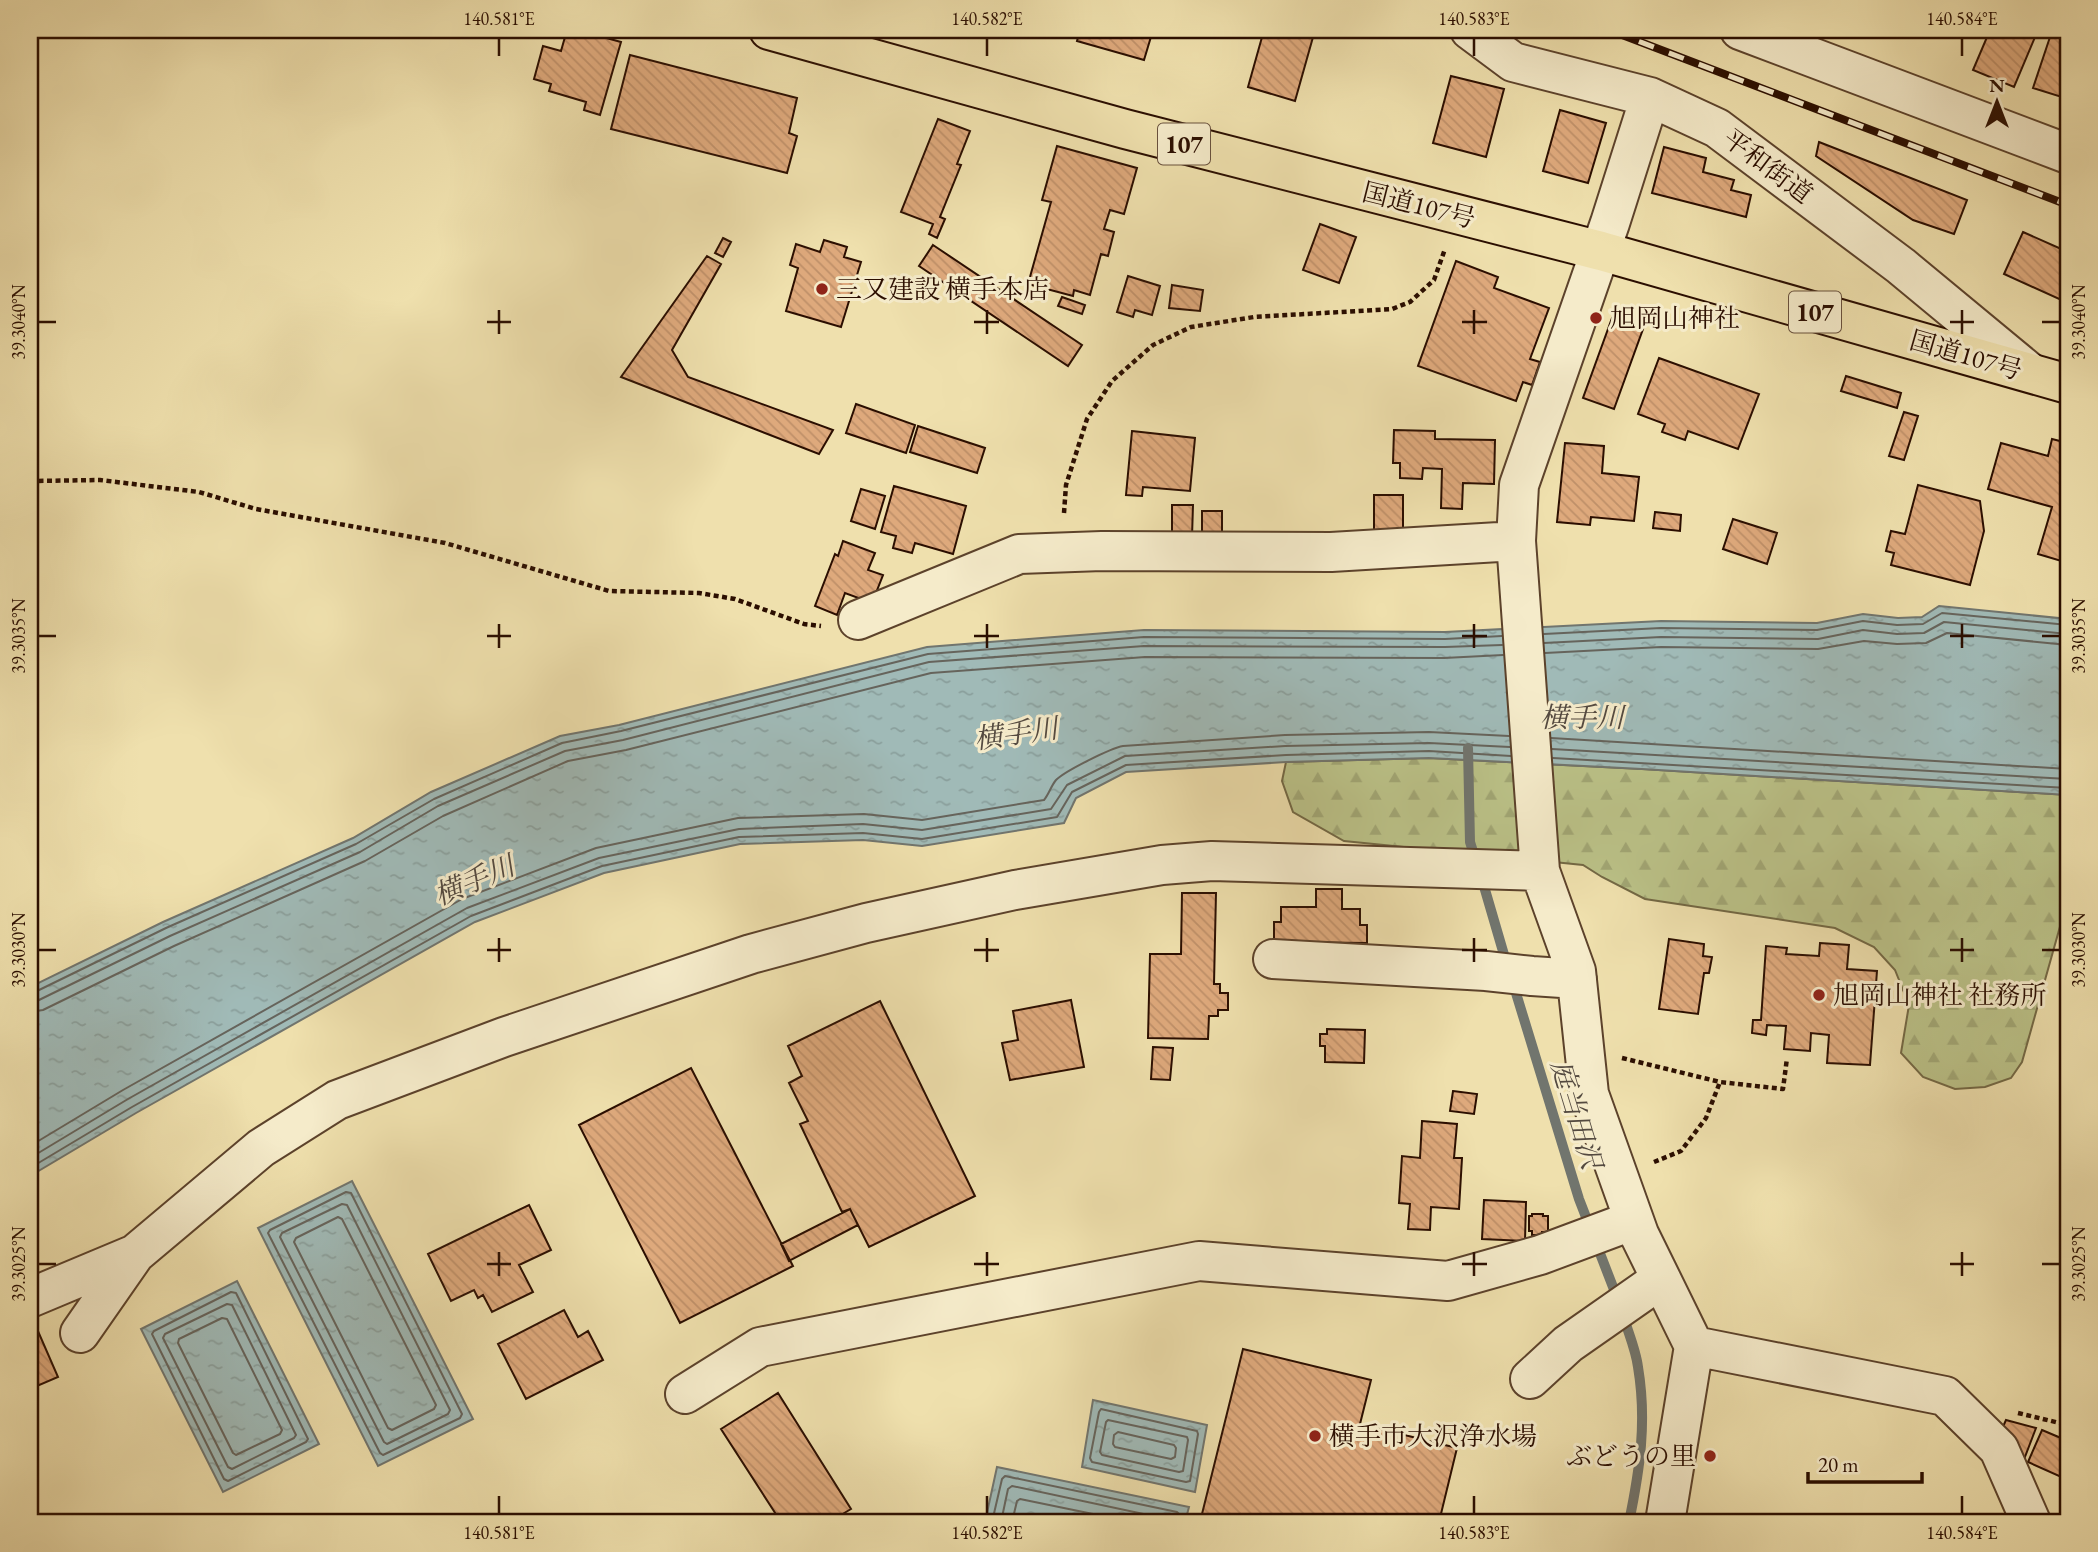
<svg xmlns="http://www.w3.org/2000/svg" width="2098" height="1552" viewBox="0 0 2098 1552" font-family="'EB Garamond','Noto Serif JP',serif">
<defs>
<pattern id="forest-firs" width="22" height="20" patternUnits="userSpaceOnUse" patternTransform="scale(1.75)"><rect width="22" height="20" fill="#bbc288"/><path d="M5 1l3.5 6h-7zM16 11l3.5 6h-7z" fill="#a1a674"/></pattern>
<pattern id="water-ripples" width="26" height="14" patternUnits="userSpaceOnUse" patternTransform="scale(1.75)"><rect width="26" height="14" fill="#a0bab7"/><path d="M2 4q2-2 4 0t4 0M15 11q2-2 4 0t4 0" fill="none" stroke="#8a9f9c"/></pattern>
<pattern id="building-back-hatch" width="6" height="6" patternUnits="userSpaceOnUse" patternTransform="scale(1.75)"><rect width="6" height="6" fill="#dea97c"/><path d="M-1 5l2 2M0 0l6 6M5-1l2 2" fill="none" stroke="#bf9069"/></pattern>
</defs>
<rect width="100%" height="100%" fill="#efe0ad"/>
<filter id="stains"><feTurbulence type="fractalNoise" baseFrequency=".00286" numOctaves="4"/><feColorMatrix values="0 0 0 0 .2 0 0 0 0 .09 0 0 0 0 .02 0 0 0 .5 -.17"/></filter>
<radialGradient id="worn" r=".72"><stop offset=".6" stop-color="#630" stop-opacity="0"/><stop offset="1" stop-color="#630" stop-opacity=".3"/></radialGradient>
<path fill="url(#forest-firs)" stroke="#736844" stroke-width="2" d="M 1429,758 L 1642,769 L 2068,795 L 2068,898 L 2022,1062 L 2011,1078 L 1985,1087 L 1955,1089 L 1923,1077 L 1901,1053 L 1909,1005 L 1895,970 L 1874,947 L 1835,928 L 1645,899 L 1602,877 L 1583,865 L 1344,841 L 1293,812 L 1282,781 L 1286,762 Z"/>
<path fill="url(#water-ripples)" stroke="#71756e" stroke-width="2" d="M 1939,606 L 2068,619 L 2068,795 L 1642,769 L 1429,758 L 1286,762 L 1126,772 L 1076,798 L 1064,823 L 922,846 L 863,840 L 740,844 L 604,873 L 475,922 L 136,1113 L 30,1176 L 30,987 L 163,922 L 353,838 L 431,792 L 560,736 L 619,725 L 927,647 L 1144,630 L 1445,632 L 1661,621 L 1817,623 L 1863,614 L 1898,618 L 1922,617 Z
M 352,1181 L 473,1419 L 378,1466 L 258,1228 Z
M 237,1281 L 319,1444 L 223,1492 L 141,1329 Z
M 1093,1400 L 1207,1425 L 1195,1492 L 1082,1467 Z
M 997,1467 L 1189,1507 L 1185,1522 L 985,1522 Z"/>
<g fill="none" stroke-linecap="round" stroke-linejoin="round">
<path stroke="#66645c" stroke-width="2" d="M 1544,634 L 1661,628 L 1817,630 L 1863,621 L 1897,625 L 1923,624 L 1942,613 L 2068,625
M 1544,643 L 1661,637 L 1818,639 L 1863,630 L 1897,634 L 1924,633 L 1944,622 L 2068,634
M 1545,653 L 1661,647 L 1818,649 L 1864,641 L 1897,644 L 1926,643 L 1947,633 L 2068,645
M 1551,738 L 2068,769
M 1552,749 L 2068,779
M 1553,758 L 2068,788
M 30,993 L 35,992 L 166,928 L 356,844 L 434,799 L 562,743 L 621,731 L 928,654 L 1144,637 L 1445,639 L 1502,636
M 30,1001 L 39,1000 L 170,936 L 360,852 L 438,806 L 565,751 L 623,740 L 929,662 L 1144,646 L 1445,647 L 1502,645
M 30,1012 L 43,1010 L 174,946 L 365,861 L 443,816 L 568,761 L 626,750 L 931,673 L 1145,657 L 1444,658 L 1503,655
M 30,1146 L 123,1090 L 462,899 L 596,848 L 738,818 L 864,814 L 922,820 L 1044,800 C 1049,794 1051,786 1056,780 C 1065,771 1111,748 1123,746 L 1285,735 L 1429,732 L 1509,736
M 30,1158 L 128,1099 L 467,908 L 599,858 L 739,829 L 863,824 L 922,830 L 1051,809 L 1067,785 L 1125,756 L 1285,746 L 1429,743 L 1510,747
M 30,1168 L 132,1107 L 471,916 L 602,866 L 739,837 L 863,833 L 922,839 L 1057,817 L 1072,792 L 1126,765 L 1286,755 L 1429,751 L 1511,756
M 346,1192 L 351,1193 L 462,1414 L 460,1418 L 383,1455 L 380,1453 L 268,1233 L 270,1230 Z
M 342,1204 L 347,1205 L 450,1410 L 448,1414 L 387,1444 L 384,1442 L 280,1237 L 282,1233 Z
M 338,1217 L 342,1219 L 436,1405 L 434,1409 L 392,1430 L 388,1428 L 294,1242 L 296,1238 Z
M 231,1292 L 236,1293 L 308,1439 L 306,1442 L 228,1481 L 224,1479 L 152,1334 L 154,1331 Z
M 227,1304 L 232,1305 L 296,1435 L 294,1438 L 232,1469 L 228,1467 L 163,1338 L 165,1334 Z
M 222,1318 L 227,1319 L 282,1430 L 280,1434 L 236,1455 L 233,1453 L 178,1343 L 179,1339 Z
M 1101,1409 L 1197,1431 L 1198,1434 L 1190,1481 L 1186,1482 L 1092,1462 L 1090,1458 L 1099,1412 Z
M 1108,1420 L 1187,1437 L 1188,1440 L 1183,1471 L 1179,1472 L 1102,1455 L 1100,1452 L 1106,1422 Z
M 1118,1432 L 1174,1445 L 1176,1448 L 1175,1457 L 1171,1459 L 1115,1447 L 1113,1444 L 1114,1435 Z
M 992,1522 L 1002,1479 L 1005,1476 L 1177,1512 L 1180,1515 L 1179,1522
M 1001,1522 L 1008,1489 L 1012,1486 L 1167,1519 L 1170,1522
M 1012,1522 L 1017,1501 L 1020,1499 L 1132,1522"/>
<path stroke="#71756e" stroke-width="10" d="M 1468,748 L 1470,842 L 1476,861
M 1481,876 L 1507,965
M 1512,980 L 1579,1199 L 1618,1300
M 1623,1315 C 1628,1332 1636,1350 1638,1367 C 1647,1421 1640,1469 1629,1522"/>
</g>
<path fill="url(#building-back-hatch)" stroke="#2b0e00" stroke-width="2" d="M 567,30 L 577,30 L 621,42 L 600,115 L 584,110 L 586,102 L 549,91 L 551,84 L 534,79 L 543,46 L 561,51 Z
M 1080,30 L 1153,30 L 1144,60 L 1077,41 Z
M 1264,30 L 1315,30 L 1295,101 L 1248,87 Z
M 1990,30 L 2038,30 L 2014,87 L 1973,70 Z
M 2059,30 L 2068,30 L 2068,99 L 2033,88 L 2050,37 L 2057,38 Z
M 630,55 L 797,98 L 789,133 L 797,136 L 787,173 L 611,129 Z
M 1451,76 L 1504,89 L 1486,157 L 1433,143 Z
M 1560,110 L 1606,123 L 1588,183 L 1543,171 Z
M 938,119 L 970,131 L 957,164 L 961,165 L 940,217 L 945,219 L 937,238 L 929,234 L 933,224 L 901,212 Z
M 1819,142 L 1967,200 L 1954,234 L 1913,220 L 1816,156 Z
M 1057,146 L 1137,168 L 1124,214 L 1110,210 L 1104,229 L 1114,232 L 1108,256 L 1101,254 L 1090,295 L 1074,290 L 1073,296 L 1028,284 L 1051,202 L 1042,200 Z
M 1664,147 L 1706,158 L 1703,172 L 1734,180 L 1731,190 L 1751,195 L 1746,217 L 1652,193 Z
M 1320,224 L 1356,237 L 1339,283 L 1303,270 Z
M 2023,232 L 2068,252 L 2068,303 L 2004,274 Z
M 723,238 L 731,242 L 723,257 L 715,253 Z
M 824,240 L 847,247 L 844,257 L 861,262 L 841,327 L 786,311 L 798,268 L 790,265 L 796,244 L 820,252 Z
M 933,245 L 1082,345 L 1068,366 L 919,266 Z
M 707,256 L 721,264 L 672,350 L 688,377 L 833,430 L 819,454 L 621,377 Z
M 1456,261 L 1498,277 L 1494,288 L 1549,308 L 1530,359 L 1540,362 L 1532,385 L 1523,382 L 1516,401 L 1418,366 Z
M 1128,276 L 1160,286 L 1152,315 L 1135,310 L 1133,317 L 1117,312 Z
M 1172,285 L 1203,290 L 1200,311 L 1169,308 Z
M 1062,297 L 1085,305 L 1082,314 L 1058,306 Z
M 1612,318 L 1643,329 L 1614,409 L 1583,398 Z
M 1659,358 L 1759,394 L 1738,449 L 1688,431 L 1685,440 L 1662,432 L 1665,424 L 1638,414 Z
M 1846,376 L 1901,393 L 1897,408 L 1841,391 Z
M 856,404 L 915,425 L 906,453 L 846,433 Z
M 1904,412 L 1918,416 L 1904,460 L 1889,456 Z
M 918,426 L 985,448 L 977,473 L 910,452 Z
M 1394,430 L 1435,431 L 1435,439 L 1495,440 L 1494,484 L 1463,483 L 1462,509 L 1441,508 L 1442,469 L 1423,468 L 1422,479 L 1400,478 L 1400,463 L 1393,463 Z
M 1132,431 L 1195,438 L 1190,491 L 1143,487 L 1142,496 L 1126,495 Z
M 2052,439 L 2068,443 L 2068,563 L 2038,554 L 2052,507 L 1988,489 L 2001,443 L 2048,456 Z
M 1565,443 L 1604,446 L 1602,473 L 1639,477 L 1634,521 L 1591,517 L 1590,525 L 1557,522 Z
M 1918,485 L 1980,501 L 1984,531 L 1970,585 L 1891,565 L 1894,553 L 1886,551 L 1891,531 L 1905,534 Z
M 894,486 L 966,506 L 953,554 L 915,543 L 912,553 L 893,548 L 896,536 L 881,532 Z
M 861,489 L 885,496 L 875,529 L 851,521 Z
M 1374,495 L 1403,495 L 1403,531 L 1374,531 Z
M 1172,505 L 1193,505 L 1192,537 L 1172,536 Z
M 1202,511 L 1222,511 L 1222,540 L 1202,540 Z
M 1655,512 L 1681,515 L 1680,531 L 1653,528 Z
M 1733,519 L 1777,533 L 1767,564 L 1723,549 Z
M 843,541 L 875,553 L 868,570 L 883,575 L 872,603 L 845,593 L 837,615 L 815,606 L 835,554 L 838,556 Z
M 1316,889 L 1342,889 L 1342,909 L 1360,909 L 1360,925 L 1367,925 L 1367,943 L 1274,942 L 1274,922 L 1281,922 L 1281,907 L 1316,907 Z
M 1182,893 L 1216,893 L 1214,984 L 1220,984 L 1220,993 L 1228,993 L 1228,1010 L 1218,1010 L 1218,1016 L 1209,1016 L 1208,1039 L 1148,1038 L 1150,954 L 1181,954 Z
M 1669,939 L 1704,944 L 1703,956 L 1712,957 L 1709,973 L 1704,973 L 1698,1014 L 1659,1009 Z
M 1820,943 L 1849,945 L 1847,969 L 1877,971 L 1870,1065 L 1827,1063 L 1829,1035 L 1811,1033 L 1810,1051 L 1784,1049 L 1786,1026 L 1767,1025 L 1766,1035 L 1752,1033 L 1753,1020 L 1761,1020 L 1766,946 L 1787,948 L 1786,954 L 1819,956 Z
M 1071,1000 L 1084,1067 L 1010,1080 L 1002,1043 L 1018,1040 L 1013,1011 Z
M 880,1001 L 975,1196 L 869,1247 L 850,1209 L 842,1212 L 800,1124 L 808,1121 L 789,1083 L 802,1076 L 788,1046 Z
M 1327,1029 L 1365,1030 L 1364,1063 L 1325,1062 L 1325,1046 L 1320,1046 L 1320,1034 L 1327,1034 Z
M 1153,1047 L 1173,1048 L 1170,1080 L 1151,1079 Z
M 691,1068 L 793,1266 L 680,1323 L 579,1125 Z
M 1453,1091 L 1477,1094 L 1474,1114 L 1450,1111 Z
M 1422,1121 L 1457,1124 L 1454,1158 L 1462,1158 L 1459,1209 L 1431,1207 L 1430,1230 L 1408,1229 L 1410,1204 L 1399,1203 L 1402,1156 L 1420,1158 Z
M 1484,1200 L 1526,1202 L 1525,1241 L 1482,1239 Z
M 529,1205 L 551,1250 L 519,1265 L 533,1292 L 492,1312 L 483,1295 L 478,1298 L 474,1290 L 451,1301 L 428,1254 Z
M 850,1209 L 858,1225 L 789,1261 L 781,1244 Z
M 1532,1214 L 1543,1214 L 1543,1216 L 1548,1216 L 1548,1232 L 1542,1232 L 1542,1235 L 1532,1235 L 1532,1231 L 1529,1231 L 1529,1216 L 1532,1216 Z
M 564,1310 L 578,1337 L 588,1331 L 603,1360 L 526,1399 L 498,1344 Z
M 34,1322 L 58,1377 L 30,1389 L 30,1323 Z
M 1243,1349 L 1371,1380 L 1360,1424 L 1457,1448 L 1439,1522 L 1200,1522 Z
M 778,1393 L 851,1509 L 829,1522 L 781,1522 L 721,1429 Z
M 2006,1420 L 2036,1428 L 2023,1462 L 2002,1429 Z
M 2042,1430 L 2068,1441 L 2068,1480 L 2028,1462 Z"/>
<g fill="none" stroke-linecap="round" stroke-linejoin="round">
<g stroke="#5c422b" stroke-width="42">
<path id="street" d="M 1470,30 L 1513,62 L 1650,97 L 1717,128 L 1901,266 L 2029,372
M 1740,30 L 2068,154
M 1650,97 L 1610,223 L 1519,485 L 1516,541 L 1540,871 L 1576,971 L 1589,1094 L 1639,1234 L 1694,1346 L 1665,1522
M 858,620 L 1019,554 L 1102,551 L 1331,552 L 1516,541
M 1273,959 L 1486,971 L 1532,976 L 1577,979
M 30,1298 L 135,1254 L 261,1148 L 337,1100 L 504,1037 L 751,954 L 866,923 L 1015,890 L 1162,865 L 1212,861 L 1540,871
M 80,1333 L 135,1254
M 1694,1346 L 1945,1396 L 1999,1449 L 2031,1522
M 1530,1379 L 1568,1344 L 1661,1279
M 685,1394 L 760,1347 L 1199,1261 L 1448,1281 L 1540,1255 L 1634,1220"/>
</g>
<g stroke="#2b0e00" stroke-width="42">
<path id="highway" d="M 769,30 L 1125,129 L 1601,251 L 2068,384"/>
</g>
<path stroke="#2b0e00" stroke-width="4.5" stroke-dasharray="5 3.5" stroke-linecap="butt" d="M 30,481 L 100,480 L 199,492 L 256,509 L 445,543 L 609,591 L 699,593 L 735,599 L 804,624 L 821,626
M 1064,513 L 1066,485 L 1087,419 L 1112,381 L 1153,345 L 1191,327 L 1254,317 L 1392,309 L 1410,302 L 1434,280 L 1445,249
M 1622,1058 L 1720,1082 L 1783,1089 L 1787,1058
M 1654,1162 L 1681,1151 L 1706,1118 L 1720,1082
M 2018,1413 L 2068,1425"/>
<use href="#street" stroke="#f5ebca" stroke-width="38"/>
<use href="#highway" stroke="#efe0ad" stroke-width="38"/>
<g stroke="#2b0e00" stroke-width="8">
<path id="rail" d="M 1609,30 L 2068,205"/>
</g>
<use href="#rail" stroke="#f5ebca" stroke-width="5" stroke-dasharray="16" stroke-linecap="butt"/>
</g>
<path fill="none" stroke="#2b0e00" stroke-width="2.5" d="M 499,38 L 499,56M 987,38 L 987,56M 1474,38 L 1474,56M 1962,38 L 1962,56M 499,310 L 499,334M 987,310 L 987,334M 1474,310 L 1474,334M 1962,310 L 1962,334M 38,322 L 56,322M 487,322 L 511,322M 974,322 L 999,322M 1462,322 L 1487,322M 1950,322 L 1974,322M 2042,322 L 2060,322M 499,624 L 499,648M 987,624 L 987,648M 1474,624 L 1474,648M 1962,624 L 1962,648M 38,636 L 56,636M 487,636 L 511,636M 974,636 L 999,636M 1462,636 L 1487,636M 1950,636 L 1974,636M 2042,636 L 2060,636M 499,938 L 499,962M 987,938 L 987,962M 1474,938 L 1474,962M 1962,938 L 1962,962M 38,950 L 56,950M 487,950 L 511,950M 974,950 L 999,950M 1462,950 L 1487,950M 1950,950 L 1974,950M 2042,950 L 2060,950M 499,1252 L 499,1276M 987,1252 L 987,1276M 1474,1252 L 1474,1276M 1962,1252 L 1962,1276M 38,1264 L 56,1264M 487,1264 L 511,1264M 974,1264 L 999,1264M 1462,1264 L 1487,1264M 1950,1264 L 1974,1264M 2042,1264 L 2060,1264M 499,1496 L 499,1514M 987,1496 L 987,1514M 1474,1496 L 1474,1514M 1962,1496 L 1962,1514"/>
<g fill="#8f2418" stroke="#f5ebca" stroke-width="2.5">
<circle cx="822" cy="289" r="7"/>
<circle cx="1596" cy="318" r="7"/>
<circle cx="1819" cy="995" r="7"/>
<circle cx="1315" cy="1436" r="7"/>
<circle cx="1710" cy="1456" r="7"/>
</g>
<g text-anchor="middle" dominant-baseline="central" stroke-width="6" stroke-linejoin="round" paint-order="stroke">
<g fill="#f5ebca" stroke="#68503d" stroke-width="2">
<rect x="1158" y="123.5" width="52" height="41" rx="5"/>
<rect x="1789" y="291.5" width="52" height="41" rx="5"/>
</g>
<g font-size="24" font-weight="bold" fill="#2b0e00">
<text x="1184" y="144">107</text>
<text x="1815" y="312">107</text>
</g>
<g font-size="26" fill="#2b0e00" stroke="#f5ebca">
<text transform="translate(1768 166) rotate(37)">平和街道</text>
<text transform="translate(1419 205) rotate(14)">国道107号</text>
<text transform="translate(1966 355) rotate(16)">国道107号</text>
</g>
<g font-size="26" fill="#2b0e00" stroke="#f5ebca" text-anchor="start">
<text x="836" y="289">三又建設 横手本店</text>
<text x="1610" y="318">旭岡山神社</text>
<text x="1833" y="995">旭岡山神社 社務所</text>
<text x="1329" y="1436">横手市大沢浄水場</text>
<text x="1696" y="1456" text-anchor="end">ぶどうの里</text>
</g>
<g font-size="28" font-style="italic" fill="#544a40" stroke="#f5ebca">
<text x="1582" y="717">横手川</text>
<text transform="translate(1016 733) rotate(-8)">横手川</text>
<text transform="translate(474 880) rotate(-23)">横手川</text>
<text transform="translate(1577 1114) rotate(73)">庭当田沢</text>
</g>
</g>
<rect width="2098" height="1552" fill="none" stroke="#efe0ad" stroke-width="77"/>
<g transform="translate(1997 102)" stroke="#f5ebca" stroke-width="5" paint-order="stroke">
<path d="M0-5L12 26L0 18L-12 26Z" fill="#2b0e00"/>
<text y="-10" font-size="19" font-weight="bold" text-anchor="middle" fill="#2b0e00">N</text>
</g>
<path d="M1808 1472v10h114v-10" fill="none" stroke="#2b0e00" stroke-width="3.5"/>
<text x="1818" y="1472" font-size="21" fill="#2b0e00" stroke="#f5ebca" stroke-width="5" paint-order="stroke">20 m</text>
<rect x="38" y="38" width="2022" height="1476" fill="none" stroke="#2b0e00" stroke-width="2.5"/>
<g font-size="18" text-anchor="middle" fill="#2b0e00">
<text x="499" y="25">140.581°E</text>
<text x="987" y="25">140.582°E</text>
<text x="1474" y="25">140.583°E</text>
<text x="1962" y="25">140.584°E</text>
<text transform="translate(19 322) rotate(-90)" y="6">39.3040°N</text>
<text transform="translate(2079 322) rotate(-90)" y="6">39.3040°N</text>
<text transform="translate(19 636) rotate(-90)" y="6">39.3035°N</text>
<text transform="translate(2079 636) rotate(-90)" y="6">39.3035°N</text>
<text transform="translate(19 950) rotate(-90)" y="6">39.3030°N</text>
<text transform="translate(2079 950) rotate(-90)" y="6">39.3030°N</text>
<text transform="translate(19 1264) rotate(-90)" y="6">39.3025°N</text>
<text transform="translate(2079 1264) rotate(-90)" y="6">39.3025°N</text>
<text x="499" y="1539">140.581°E</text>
<text x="987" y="1539">140.582°E</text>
<text x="1474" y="1539">140.583°E</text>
<text x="1962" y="1539">140.584°E</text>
</g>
<rect width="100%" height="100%" filter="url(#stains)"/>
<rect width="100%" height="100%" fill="url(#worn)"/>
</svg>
